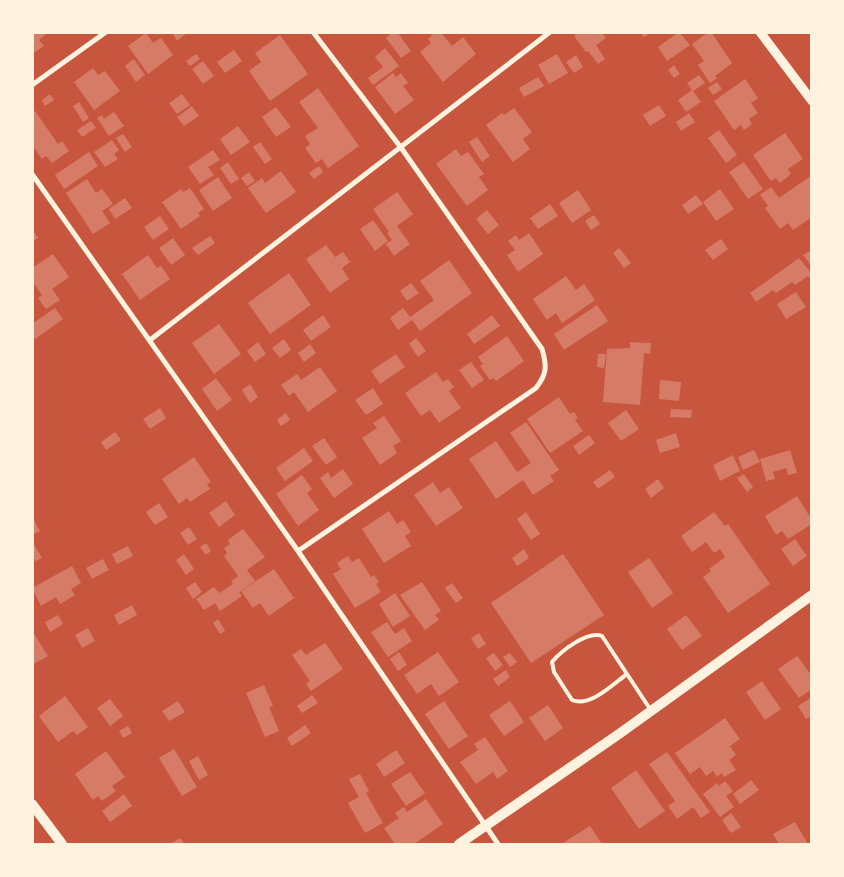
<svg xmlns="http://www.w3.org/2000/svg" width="844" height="877" viewBox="0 0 844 877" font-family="Roboto,sans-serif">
<rect width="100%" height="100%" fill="#c8553d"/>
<path fill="#d67c66" d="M 32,32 L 44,32 L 45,35 L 39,40 L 44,46 L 32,54 Z
M 172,32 L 188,32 L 177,41 Z
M 393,32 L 397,32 L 411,51 L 401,58 L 386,38 Z
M 435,32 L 443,35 L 452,46 L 463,37 L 476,54 L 443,82 L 420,52 L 431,43 L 428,39 Z
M 579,32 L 605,32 L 603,34 L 606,38 L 596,45 L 605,59 L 598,64 L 588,51 L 586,52 L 574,36 Z
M 640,32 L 651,32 L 644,37 Z
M 679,32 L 690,45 L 667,61 L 658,47 Z
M 709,32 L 711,32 L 732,63 L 715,76 L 717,78 L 710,83 L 698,65 L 704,61 L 692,44 Z
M 146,33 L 153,43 L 161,38 L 173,55 L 148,74 L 128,46 Z
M 280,35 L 308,74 L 270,101 L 249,71 L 261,62 L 255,53 Z
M 385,48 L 399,66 L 373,85 L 368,78 L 383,67 L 375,57 Z
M 234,50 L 242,61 L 225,73 L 217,62 Z
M 196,54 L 200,59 L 190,66 L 186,61 Z
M 557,54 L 568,73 L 549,84 L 538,65 Z
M 576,55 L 583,67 L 574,73 L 566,62 Z
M 134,59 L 145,75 L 136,82 L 125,66 Z
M 203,61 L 214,76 L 203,84 L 192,69 Z
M 674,65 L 680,74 L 674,78 L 668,70 Z
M 93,68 L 98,75 L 105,71 L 120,91 L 94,110 L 74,82 Z
M 393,73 L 396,77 L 401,73 L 408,83 L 403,86 L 414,100 L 395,114 L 375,87 Z
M 699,75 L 705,83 L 693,91 L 701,102 L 686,112 L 678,100 L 692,90 L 687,83 Z
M 538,77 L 544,86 L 524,97 L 519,88 Z
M 745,79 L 758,98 L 751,103 L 758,113 L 749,119 L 752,124 L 744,130 L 741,125 L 734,130 L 714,101 Z
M 717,82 L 722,89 L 713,95 L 708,88 Z
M 318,88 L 359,146 L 328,168 L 322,159 L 316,163 L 305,148 L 310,144 L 305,136 L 318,128 L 299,102 Z
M 50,94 L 54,100 L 45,106 L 42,100 Z
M 182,94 L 190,105 L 177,114 L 169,103 Z
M 79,102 L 89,118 L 83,122 L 73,106 Z
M 659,105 L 666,116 L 650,126 L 643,115 Z
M 192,106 L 199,116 L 184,126 L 177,117 Z
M 276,107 L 291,127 L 276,137 L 262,117 Z
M 514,108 L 532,132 L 523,139 L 530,149 L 513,162 L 486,125 L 502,113 L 504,115 Z
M 35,111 L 58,144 L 62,141 L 69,151 L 52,163 L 46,156 L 42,159 L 32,145 L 32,112 Z
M 114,112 L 124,126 L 109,136 L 97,118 L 102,115 L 104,119 Z
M 689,113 L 695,122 L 681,131 L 676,122 Z
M 91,121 L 96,128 L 82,137 L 77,130 Z
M 238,126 L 250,142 L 231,155 L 220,139 Z
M 719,130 L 737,155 L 726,163 L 708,138 Z
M 785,133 L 803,159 L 788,169 L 791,174 L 780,183 L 776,178 L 771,181 L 753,155 Z
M 123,134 L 132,147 L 125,152 L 116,138 Z
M 477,137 L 490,156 L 482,162 L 469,142 Z
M 112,140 L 119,150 L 114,154 L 118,159 L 105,167 L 94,152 Z
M 260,142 L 272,159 L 265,164 L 253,147 Z
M 456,149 L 461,156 L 468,152 L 484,174 L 479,177 L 488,190 L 467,206 L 436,164 Z
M 213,150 L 220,160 L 208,167 L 214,175 L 200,184 L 188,167 Z
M 89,152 L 98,166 L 64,189 L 55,175 Z
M 228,162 L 239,179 L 231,184 L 220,168 Z
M 744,162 L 763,189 L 748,199 L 729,172 Z
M 319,166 L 323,172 L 314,179 L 309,173 Z
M 281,171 L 296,192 L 266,213 L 248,188 L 262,178 L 265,183 Z
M 249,172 L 255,181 L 247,186 L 241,178 Z
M 812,175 L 812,217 L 793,230 L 788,223 L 780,229 L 765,208 L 768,206 L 760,195 L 771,187 L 779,198 Z
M 218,177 L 232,198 L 213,211 L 199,190 Z
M 87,179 L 96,193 L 102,189 L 113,204 L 102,211 L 110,223 L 93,234 L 66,193 Z
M 190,188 L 204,209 L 198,213 L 200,216 L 181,229 L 162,202 L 181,189 L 183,192 Z
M 720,189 L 734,209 L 716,221 L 703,202 Z
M 578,190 L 591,210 L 572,223 L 559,203 Z
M 397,192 L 413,214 L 397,226 L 410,244 L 394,256 L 386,244 L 392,240 L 387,233 L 389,232 L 373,209 Z
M 696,195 L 703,204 L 688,214 L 682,205 Z
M 125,198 L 132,208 L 115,219 L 109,209 Z
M 550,204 L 558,216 L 538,229 L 530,218 Z
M 487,210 L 499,225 L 488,234 L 476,219 Z
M 594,215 L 600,224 L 591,230 L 585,221 Z
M 160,216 L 169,229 L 153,240 L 144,227 Z
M 373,220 L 388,241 L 375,251 L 360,229 Z
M 32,229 L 38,238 L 32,242 Z
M 529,233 L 543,254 L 518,272 L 507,255 L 515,250 L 508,241 L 516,235 L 519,240 Z
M 210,236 L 215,243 L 198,255 L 192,248 Z
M 173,238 L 185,255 L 171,265 L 159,248 Z
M 721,239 L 728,249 L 713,260 L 705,250 Z
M 326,245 L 335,257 L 343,252 L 350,262 L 342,268 L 349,279 L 330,293 L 306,259 Z
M 619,248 L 631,263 L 624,268 L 613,253 Z
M 812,250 L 812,267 L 803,255 Z
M 53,254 L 69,277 L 52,289 L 60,300 L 46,309 L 38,298 L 42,295 L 32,281 L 32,268 Z
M 148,255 L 157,268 L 161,266 L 170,279 L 140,300 L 122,274 Z
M 799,258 L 812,274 L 812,282 L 808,276 L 795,285 L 792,282 L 776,293 L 773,290 L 756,302 L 750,293 Z
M 449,260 L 472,293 L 420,331 L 412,320 L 398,330 L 390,318 L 403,308 L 410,317 L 434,300 L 420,281 Z
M 289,273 L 311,305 L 270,334 L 248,303 Z
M 566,276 L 576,290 L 584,284 L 595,300 L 562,323 L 556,313 L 547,320 L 533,299 Z
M 411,283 L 419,293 L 407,301 L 400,291 Z
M 796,292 L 806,307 L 786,319 L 777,304 Z
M 597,305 L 608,321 L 564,350 L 554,334 Z
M 55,308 L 63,319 L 35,339 L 32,335 L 32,324 Z
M 323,315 L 331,327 L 311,341 L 303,330 Z
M 492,315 L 500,326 L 474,344 L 467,334 Z
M 219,324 L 241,354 L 214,374 L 192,343 Z
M 507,336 L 524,361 L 496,381 L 493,378 L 490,380 L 480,366 L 483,364 L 478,357 Z
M 416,338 L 426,351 L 418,357 L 409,344 Z
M 284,339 L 291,350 L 280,358 L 272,348 Z
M 258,342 L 266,354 L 255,362 L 247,351 Z
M 630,342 L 651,343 L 650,354 L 644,353 L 640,405 L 603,402 L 607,349 L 630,348 Z
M 310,344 L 316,353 L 304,362 L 298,353 Z
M 396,354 L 405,367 L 380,384 L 371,371 Z
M 598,354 L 606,354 L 604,368 L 597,367 Z
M 471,362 L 484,380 L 472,388 L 459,370 Z
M 320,367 L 337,391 L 308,412 L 294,392 L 289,396 L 281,385 L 297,374 L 301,380 Z
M 436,372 L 443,382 L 448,379 L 454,387 L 449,391 L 461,408 L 439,423 L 430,410 L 421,416 L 405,393 Z
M 216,378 L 232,400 L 217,411 L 202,389 Z
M 660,380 L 681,382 L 679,401 L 659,399 Z
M 250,384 L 258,397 L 250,403 L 242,390 Z
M 373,388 L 383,404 L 366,415 L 355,400 Z
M 559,397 L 570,414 L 574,412 L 578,418 L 575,420 L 583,431 L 550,453 L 527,419 Z
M 160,408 L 166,418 L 150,429 L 143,419 Z
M 671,409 L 692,410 L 691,418 L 670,417 Z
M 626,410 L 639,429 L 621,441 L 608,423 Z
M 286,413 L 290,420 L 281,426 L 277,420 Z
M 384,416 L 401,441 L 393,446 L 397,453 L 380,465 L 362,438 L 377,428 L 373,423 Z
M 526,422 L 559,470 L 550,476 L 554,481 L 533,495 L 523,480 L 496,499 L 469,459 L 496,441 L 517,472 L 531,463 L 510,433 Z
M 115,432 L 121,440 L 106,450 L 101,442 Z
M 676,433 L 680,447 L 660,453 L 656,440 Z
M 589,435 L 595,443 L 579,455 L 573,446 Z
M 324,438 L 337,457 L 326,465 L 312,446 Z
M 304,448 L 313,461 L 285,481 L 276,468 Z
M 754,450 L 760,462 L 743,470 L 738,457 Z
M 790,450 L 797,473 L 788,475 L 786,468 L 773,472 L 775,479 L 766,481 L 760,459 Z
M 733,455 L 740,471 L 720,481 L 713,465 Z
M 194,457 L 211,482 L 207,484 L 210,489 L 190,502 L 187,498 L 179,504 L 162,479 Z
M 343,469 L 353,484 L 334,498 L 320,478 L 328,472 L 331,478 Z
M 610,470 L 615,477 L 598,489 L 593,482 Z
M 744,474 L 753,487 L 747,492 L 737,478 Z
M 302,475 L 312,489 L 307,493 L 319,510 L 298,526 L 276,494 Z
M 658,479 L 664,488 L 651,498 L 645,489 Z
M 433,482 L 440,493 L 449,487 L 463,508 L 436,526 L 414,495 Z
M 797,496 L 812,520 L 812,524 L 788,539 L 782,531 L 776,535 L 765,516 Z
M 226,501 L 235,515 L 219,527 L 209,513 Z
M 159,503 L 168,517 L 155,525 L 146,512 Z
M 389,511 L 397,524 L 403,520 L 411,532 L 405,536 L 411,546 L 384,563 L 362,529 Z
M 526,512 L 540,534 L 531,540 L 517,519 Z
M 714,512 L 725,526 L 728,524 L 770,584 L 728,613 L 703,577 L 711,571 L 709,569 L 725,557 L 720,549 L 714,553 L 706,542 L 692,552 L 681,536 Z
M 32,516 L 40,531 L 34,534 L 32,531 Z
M 189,527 L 197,539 L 188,545 L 180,533 Z
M 243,529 L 265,557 L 247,570 L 255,581 L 239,592 L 242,596 L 220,611 L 215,603 L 204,610 L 196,599 L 214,587 L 219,593 L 233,584 L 231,581 L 238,576 L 224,556 L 227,553 L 224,548 L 230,544 L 228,540 Z
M 795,539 L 807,556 L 793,566 L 781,549 Z
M 32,541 L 42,558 L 36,561 L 32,556 Z
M 206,543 L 211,551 L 206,555 L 200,547 Z
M 128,546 L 133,556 L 117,564 L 112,554 Z
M 524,549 L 529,558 L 517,566 L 512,558 Z
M 184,554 L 194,569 L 186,575 L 176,560 Z
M 563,554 L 604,615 L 531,663 L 491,603 Z
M 348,556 L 352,562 L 359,558 L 371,577 L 374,575 L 379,582 L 376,584 L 381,592 L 355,608 L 333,574 L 341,569 L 337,563 Z
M 649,558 L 673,593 L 652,608 L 628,572 Z
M 103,559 L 109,570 L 92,579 L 86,568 Z
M 72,566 L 81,583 L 71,589 L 75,595 L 60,604 L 56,597 L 41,606 L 32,588 Z
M 274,569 L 294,598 L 269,616 L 260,603 L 253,608 L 241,591 Z
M 195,582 L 202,592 L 193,599 L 186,588 Z
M 422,582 L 441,611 L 435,615 L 439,620 L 425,630 L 400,595 Z
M 452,583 L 463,598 L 456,603 L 445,588 Z
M 395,593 L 410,616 L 393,627 L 379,604 Z
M 132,605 L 137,615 L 119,625 L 114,615 Z
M 58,615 L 63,624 L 50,632 L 45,622 Z
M 686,615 L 702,636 L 682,650 L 667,629 Z
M 218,619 L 225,631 L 220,634 L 213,623 Z
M 387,622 L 395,634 L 404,628 L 412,641 L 388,657 L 371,632 Z
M 88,628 L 95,641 L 82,648 L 75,635 Z
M 479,633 L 486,644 L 478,649 L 471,638 Z
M 34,634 L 48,656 L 32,665 L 32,635 Z
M 325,643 L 343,669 L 311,691 L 306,684 L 310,681 L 292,655 L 301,649 L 306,655 Z
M 399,652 L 407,665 L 398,671 L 390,659 Z
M 438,652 L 459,682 L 439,696 L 431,684 L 417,694 L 404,675 Z
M 494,653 L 503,665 L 495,671 L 486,658 Z
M 510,653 L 517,662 L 510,667 L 503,657 Z
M 797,656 L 812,676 L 812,689 L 799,698 L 778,669 Z
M 506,670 L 510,677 L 498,686 L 493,679 Z
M 762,681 L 781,709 L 765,720 L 746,692 Z
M 264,685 L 273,706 L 269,707 L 279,731 L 265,737 L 246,693 Z
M 312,695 L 318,703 L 302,713 L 297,706 Z
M 65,696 L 88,727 L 77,735 L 73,731 L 58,742 L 39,716 Z
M 812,697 L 812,716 L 806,719 L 798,706 Z
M 110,699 L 123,716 L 110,726 L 97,708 Z
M 178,701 L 185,712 L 169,721 L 162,711 Z
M 444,701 L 468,736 L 449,749 L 425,714 Z
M 510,701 L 524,722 L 504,736 L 489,715 Z
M 548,705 L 563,728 L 545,741 L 529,718 Z
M 725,718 L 740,739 L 730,746 L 736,755 L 729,760 L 736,770 L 724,777 L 722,773 L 717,777 L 713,771 L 706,776 L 700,767 L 690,774 L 675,753 Z
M 305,725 L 311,733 L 292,746 L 287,738 Z
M 128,726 L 132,733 L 123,738 L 119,731 Z
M 485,737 L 508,771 L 497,779 L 493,772 L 476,784 L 460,762 L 478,750 L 474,744 Z
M 174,749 L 197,787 L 182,796 L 159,758 Z
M 396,750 L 405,763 L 384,777 L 376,764 Z
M 106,751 L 125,777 L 112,786 L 116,791 L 102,801 L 98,796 L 93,800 L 75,774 Z
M 667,752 L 710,812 L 701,818 L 693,807 L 677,819 L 668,806 L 675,801 L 649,764 Z
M 198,756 L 208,775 L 199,780 L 189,761 Z
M 636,770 L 665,811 L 639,829 L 611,788 Z
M 410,772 L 425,793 L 406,806 L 391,784 Z
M 360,774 L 369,791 L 366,793 L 383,823 L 365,833 L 348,803 L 359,797 L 349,779 Z
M 751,780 L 759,790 L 740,804 L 733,794 Z
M 725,781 L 733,791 L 726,796 L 734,807 L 720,817 L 703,794 L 717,783 L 719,786 Z
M 124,794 L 132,806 L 110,822 L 102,811 Z
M 426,799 L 443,824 L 414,844 L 395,844 L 384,828 L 399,818 L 395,813 L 404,807 L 407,812 Z
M 731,813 L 741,827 L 731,833 L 722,820 Z
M 795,822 L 808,844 L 779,844 L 773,834 Z
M 590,826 L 602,844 L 561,844 Z
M 180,838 L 185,844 L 170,844 Z"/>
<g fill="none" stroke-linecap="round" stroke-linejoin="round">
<path stroke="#fff3e0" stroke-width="4" d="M 627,674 C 613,684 590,708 572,700 L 554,672 L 552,662 C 561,651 588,630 602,636 L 650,709"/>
<path stroke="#fff3e0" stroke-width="5" d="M 32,85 L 106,32
M 32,174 L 298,551 L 498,844
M 150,340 L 550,32
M 298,551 L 536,388 C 547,374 547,366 542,349 L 402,149 L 313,32"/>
<path stroke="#fff3e0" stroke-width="9" d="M 760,32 L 812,101"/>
<path stroke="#fff3e0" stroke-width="10" d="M 32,804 L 62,844
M 459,844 L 619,734 L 812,595"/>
</g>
<rect width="844" height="877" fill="none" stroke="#fff3e0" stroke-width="68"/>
</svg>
